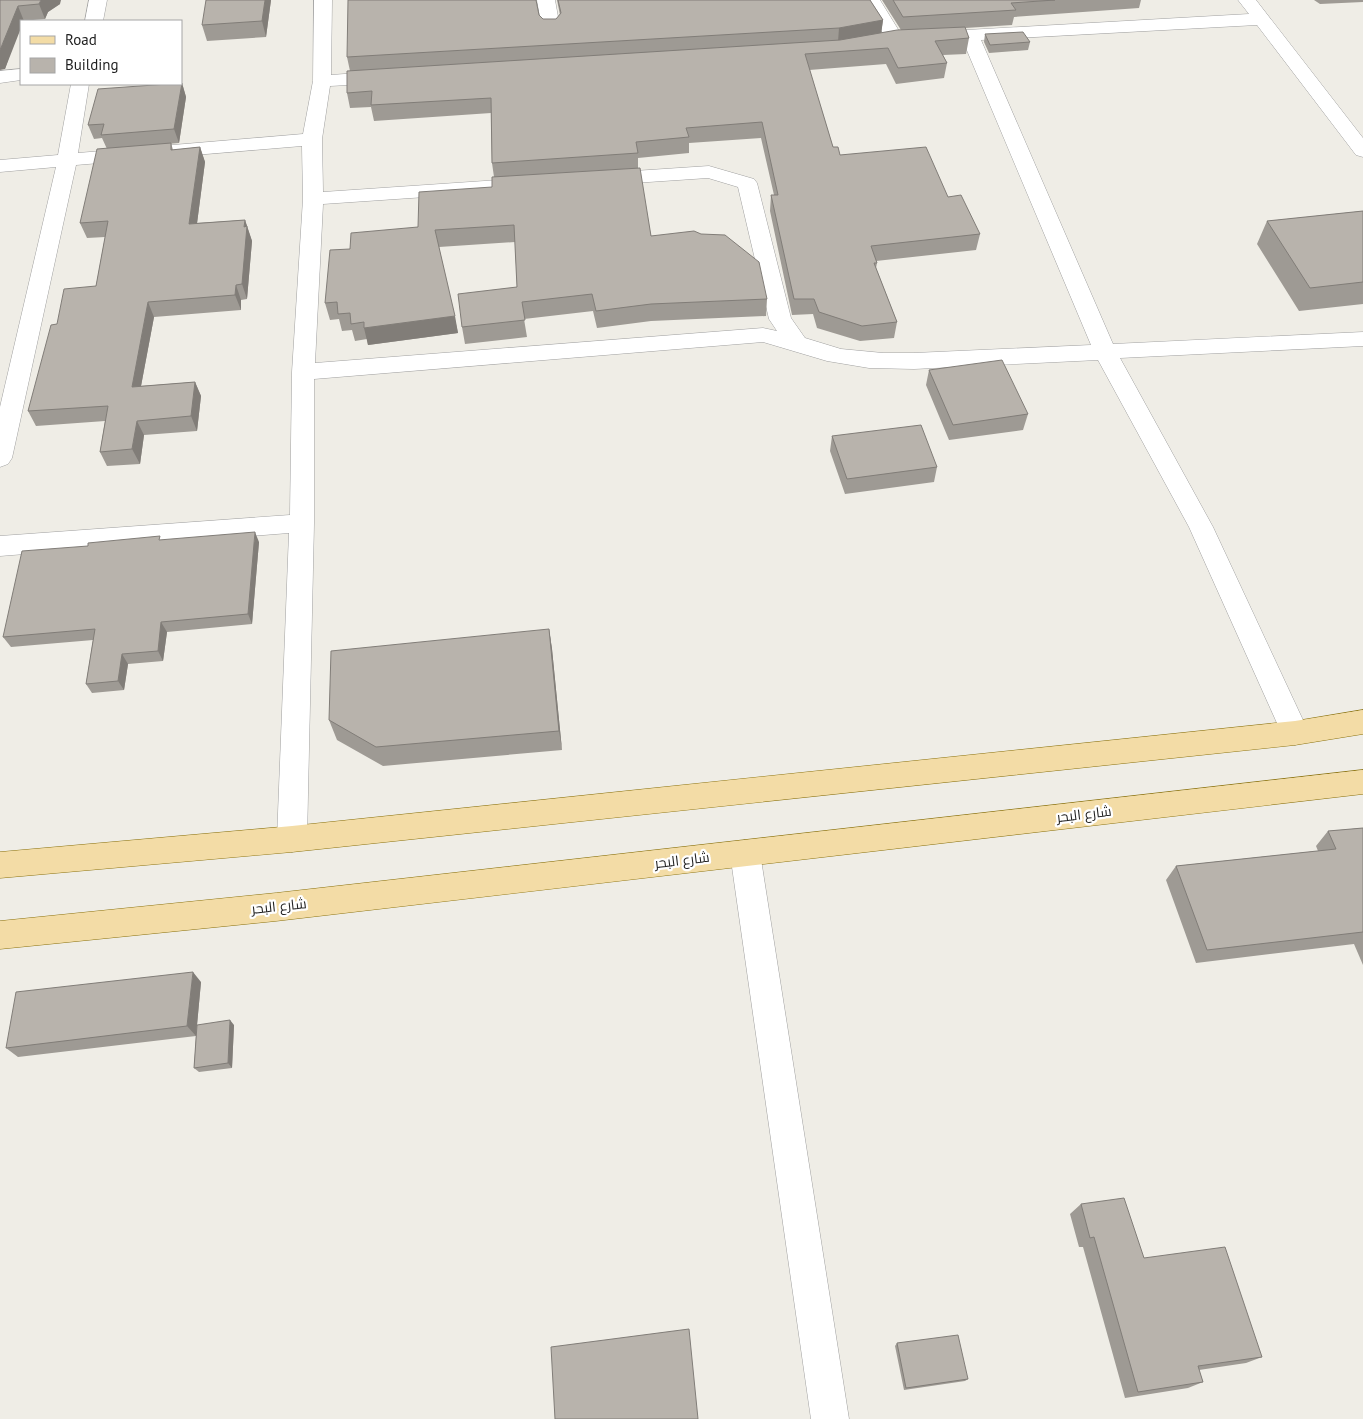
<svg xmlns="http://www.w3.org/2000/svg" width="1363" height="1419" viewBox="0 0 1363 1419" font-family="'PT Sans',Cairo,sans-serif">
<rect width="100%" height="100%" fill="#efede6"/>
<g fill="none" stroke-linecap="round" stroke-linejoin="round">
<g stroke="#a0a0a0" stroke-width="1">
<path id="minor" d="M 89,0 L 107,0 L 103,21 L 85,21 Z
M 314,0 L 332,0 L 331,75 L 385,71 L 392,73 L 394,77 L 392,81 L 385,83 L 330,86 L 322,139 L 323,192 L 529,178 L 536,180 L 539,184 L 536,188 L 529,190 L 323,204 L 315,363 L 763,328 L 777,331 L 769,319 L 738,187 L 708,178 L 604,185 L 597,183 L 594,179 L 597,175 L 604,173 L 709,166 L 754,179 L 757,183 L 791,318 L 805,338 L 841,349 L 883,353 L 914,353 L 1091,345 L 963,41 L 932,42 L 926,41 L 923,37 L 926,33 L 932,32 L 1249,14 L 1238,0 L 1256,0 L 1363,138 L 1363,157 L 1356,155 L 1257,25 L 981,40 L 1113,344 L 1363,332 L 1363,346 L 1120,358 L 1213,527 L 1309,733 L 1305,741 L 1295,745 L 1285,741 L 1189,527 L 1098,360 L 914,369 L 869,368 L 827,361 L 763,342 L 314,379 L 314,523 L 307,839 L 302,848 L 292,852 L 282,848 L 277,839 L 289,533 L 0,556 L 0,536 L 290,515 L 292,372 L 303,199 L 302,146 L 76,165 L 12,458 L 8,464 L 0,467 L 0,407 L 56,167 L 0,172 L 0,160 L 58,155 L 71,84 L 89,84 L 78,153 L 303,134 L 313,81 Z
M 537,0 L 555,0 L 560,28 L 557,32 L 551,33 L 545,32 L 542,28 Z
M 862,0 L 880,0 L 904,39 L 901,43 L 895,44 L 889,43 Z
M 21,69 L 21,80 L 0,83 L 0,71 Z
M 745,840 L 755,844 L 760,853 L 849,1419 L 811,1419 L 730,853 L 735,844 Z"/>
</g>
<g stroke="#8b720e" stroke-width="1">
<path id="major" d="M 1363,710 L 1363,734 L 1295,745 L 292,852 L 0,878 L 0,852 L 292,826 L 1295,721 Z
M 1363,770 L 1363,794 L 276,921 L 0,949 L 0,921 L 276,893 Z"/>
</g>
<use href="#minor" fill="#fff" fill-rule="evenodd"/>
<use href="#major" fill="#f3dca6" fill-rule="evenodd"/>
</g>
<path fill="#9e9a94" d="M 0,0 L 60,4 L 48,12 L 45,19 L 21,21 L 5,69 Z
M 271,0 L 266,37 L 207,41 L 202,25 Z
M 557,0 L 870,0 L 883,20 L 881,33 L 901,30 L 882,0 L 1141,0 L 1139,8 L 1014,17 L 1012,25 L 965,28 L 969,38 L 966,54 L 943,55 L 947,63 L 944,78 L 896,84 L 886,64 L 809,70 L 833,147 L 840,155 L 948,197 L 980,234 L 976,250 L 876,261 L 877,263 L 876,268 L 897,322 L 894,338 L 860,341 L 817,328 L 813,314 L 792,315 L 770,211 L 771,195 L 774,195 L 761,138 L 689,143 L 689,153 L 638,158 L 638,168 L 651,236 L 767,299 L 766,316 L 651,321 L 597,328 L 593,311 L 524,319 L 527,337 L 465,344 L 462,327 L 517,287 L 515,242 L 439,247 L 458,333 L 368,345 L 367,339 L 355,341 L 352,330 L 342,331 L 339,319 L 330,320 L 325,303 L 350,249 L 418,227 L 492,187 L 494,177 L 492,163 L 491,113 L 374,121 L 371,107 L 350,108 L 347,93 L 350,71 L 347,57 L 539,15 L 543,19 L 556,19 L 560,15 Z
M 1314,0 L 1363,0 L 1363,2 L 1320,4 Z
M 985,34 L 1030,42 L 1028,50 L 989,53 L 984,42 Z
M 182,83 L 186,97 L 179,143 L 119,148 L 171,143 L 173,150 L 200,147 L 205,162 L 197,223 L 245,220 L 252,241 L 247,299 L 241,300 L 241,310 L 154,317 L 141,386 L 195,382 L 201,396 L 197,431 L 144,435 L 140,464 L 107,466 L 100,452 L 105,421 L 36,426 L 28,411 L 57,324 L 96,286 L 105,237 L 87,238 L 80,223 L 107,149 L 102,138 L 94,139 L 88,125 Z
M 1363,211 L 1363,304 L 1299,311 L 1257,244 L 1267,221 Z
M 929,370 L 1028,414 L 1023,430 L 949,440 L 926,385 Z
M 832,436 L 937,467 L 934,482 L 845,494 L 830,451 Z
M 161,540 L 259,542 L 252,624 L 167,632 L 163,661 L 128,664 L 124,690 L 92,693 L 86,684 L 93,640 L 11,647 L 3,637 Z
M 549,629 L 552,649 L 562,750 L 383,766 L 337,740 L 329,720 Z
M 1363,828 L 1363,965 L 1354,944 L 1196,963 L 1166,880 L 1176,866 L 1318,851 L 1316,846 L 1328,831 Z
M 201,982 L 197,1025 L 234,1025 L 232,1068 L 199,1072 L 194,1068 L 196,1036 L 18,1057 L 6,1048 Z
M 1081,1204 L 1144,1258 L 1262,1357 L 1246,1363 L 1199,1370 L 1203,1382 L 1188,1388 L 1125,1398 L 1083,1247 L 1079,1247 L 1070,1214 Z
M 897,1343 L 968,1379 L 965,1381 L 904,1390 L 895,1346 Z"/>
<path fill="#817d78" d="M 41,0 L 61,0 L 60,4 L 48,12 L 45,19 L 39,4 Z
M 265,0 L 271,0 L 266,37 L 262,21 Z
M 18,6 L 24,21 L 21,21 L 21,28 L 5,69 L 0,70 L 0,50 Z
M 883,20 L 881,35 L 838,42 L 839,28 Z
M 182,83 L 186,97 L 179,143 L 174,129 Z
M 200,147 L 205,162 L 195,239 L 189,224 Z
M 245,220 L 252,241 L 247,299 L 242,284 Z
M 236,285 L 241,300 L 241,310 L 235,295 Z
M 148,302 L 154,317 L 138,402 L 132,387 Z
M 455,316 L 458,333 L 368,345 L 364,328 Z
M 195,382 L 201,396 L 197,431 L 191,416 Z
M 137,421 L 144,435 L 140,464 L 132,449 Z
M 255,532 L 259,542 L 252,624 L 248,614 Z
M 161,622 L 167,632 L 163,661 L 158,651 Z
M 549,629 L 552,649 L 562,750 L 559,731 Z
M 122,654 L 128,664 L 124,690 L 118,681 Z
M 193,972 L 201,982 L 196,1036 L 187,1026 Z
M 230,1020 L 234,1025 L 232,1068 L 228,1063 Z"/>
<path fill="#b8b3ac" stroke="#817d78" d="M 0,0 L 41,0 L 39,4 L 18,6 L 0,50 Z
M 206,0 L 265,0 L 262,21 L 202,25 Z
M 348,0 L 536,0 L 539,15 L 543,19 L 556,19 L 561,13 L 558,0 L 870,0 L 883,20 L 839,28 L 347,57 Z
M 893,0 L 1055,0 L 1011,3 L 1016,10 L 903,17 Z
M 965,27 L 969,38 L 935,41 L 947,63 L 898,68 L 888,48 L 805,54 L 833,147 L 838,147 L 840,155 L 926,147 L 948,197 L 961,195 L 980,234 L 871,246 L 877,263 L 874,263 L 897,322 L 862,326 L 819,312 L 814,299 L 794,299 L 771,195 L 778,195 L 762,122 L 686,128 L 689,137 L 636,142 L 638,153 L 492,163 L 491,98 L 371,105 L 372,91 L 347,93 L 347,71 L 840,40 L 897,30 Z
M 1023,32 L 1030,42 L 990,45 L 985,34 Z
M 182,83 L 174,129 L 101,135 L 104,124 L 88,125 L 98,89 Z
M 171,143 L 171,150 L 200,147 L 189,224 L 245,220 L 244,227 L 247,226 L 242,284 L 236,285 L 235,295 L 148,302 L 132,387 L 195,382 L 191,416 L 137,421 L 132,449 L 100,452 L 108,406 L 28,411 L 51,325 L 57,324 L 64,289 L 96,286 L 108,221 L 80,223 L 97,149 Z
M 640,168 L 651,236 L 694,231 L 701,234 L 725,235 L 759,262 L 767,299 L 651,304 L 596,311 L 592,294 L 522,302 L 525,320 L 462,327 L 458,294 L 517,287 L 514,225 L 435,230 L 455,316 L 364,328 L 364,322 L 351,324 L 350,313 L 338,314 L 337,302 L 325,303 L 330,250 L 350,249 L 351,233 L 418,227 L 419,192 L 492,187 L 492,177 Z
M 1363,211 L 1363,282 L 1310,288 L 1267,221 Z
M 1002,360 L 1028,414 L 953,425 L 929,370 Z
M 921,425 L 937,467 L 847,479 L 832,436 Z
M 255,532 L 248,614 L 161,622 L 158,651 L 122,654 L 118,681 L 86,684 L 95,629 L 3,637 L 22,551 L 88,546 L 88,543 L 160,536 L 159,540 Z
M 549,629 L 559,731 L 376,747 L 329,720 L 331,651 Z
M 1363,828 L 1363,932 L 1207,950 L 1176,866 L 1336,849 L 1328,831 Z
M 193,972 L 187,1026 L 6,1048 L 16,992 Z
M 230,1020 L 228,1063 L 194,1068 L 197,1025 Z
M 1124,1198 L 1144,1258 L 1225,1247 L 1262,1357 L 1198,1366 L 1203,1382 L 1138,1392 L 1094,1237 L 1090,1238 L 1081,1204 Z
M 689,1329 L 698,1419 L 555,1419 L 551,1347 Z
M 958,1335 L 968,1379 L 906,1388 L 897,1343 Z"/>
<g text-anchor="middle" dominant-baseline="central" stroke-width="4.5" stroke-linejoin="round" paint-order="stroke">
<g font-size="14" fill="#1f1f1f" stroke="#fff">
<text transform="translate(1084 814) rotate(-7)">شارع البحر</text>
<text transform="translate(682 860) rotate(-7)">شارع البحر</text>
<text transform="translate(279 906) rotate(-6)">شارع البحر</text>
</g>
</g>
<rect x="20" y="20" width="162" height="65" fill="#ffffff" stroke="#a5a5a5"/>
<rect x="30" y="36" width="25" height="8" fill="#f3dca6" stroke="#a5a5a5"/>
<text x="65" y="45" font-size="15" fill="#1f1f1f">Road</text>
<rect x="30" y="58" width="25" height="15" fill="#b8b3ac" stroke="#a5a5a5"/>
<text x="65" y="70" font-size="15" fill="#1f1f1f">Building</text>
</svg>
